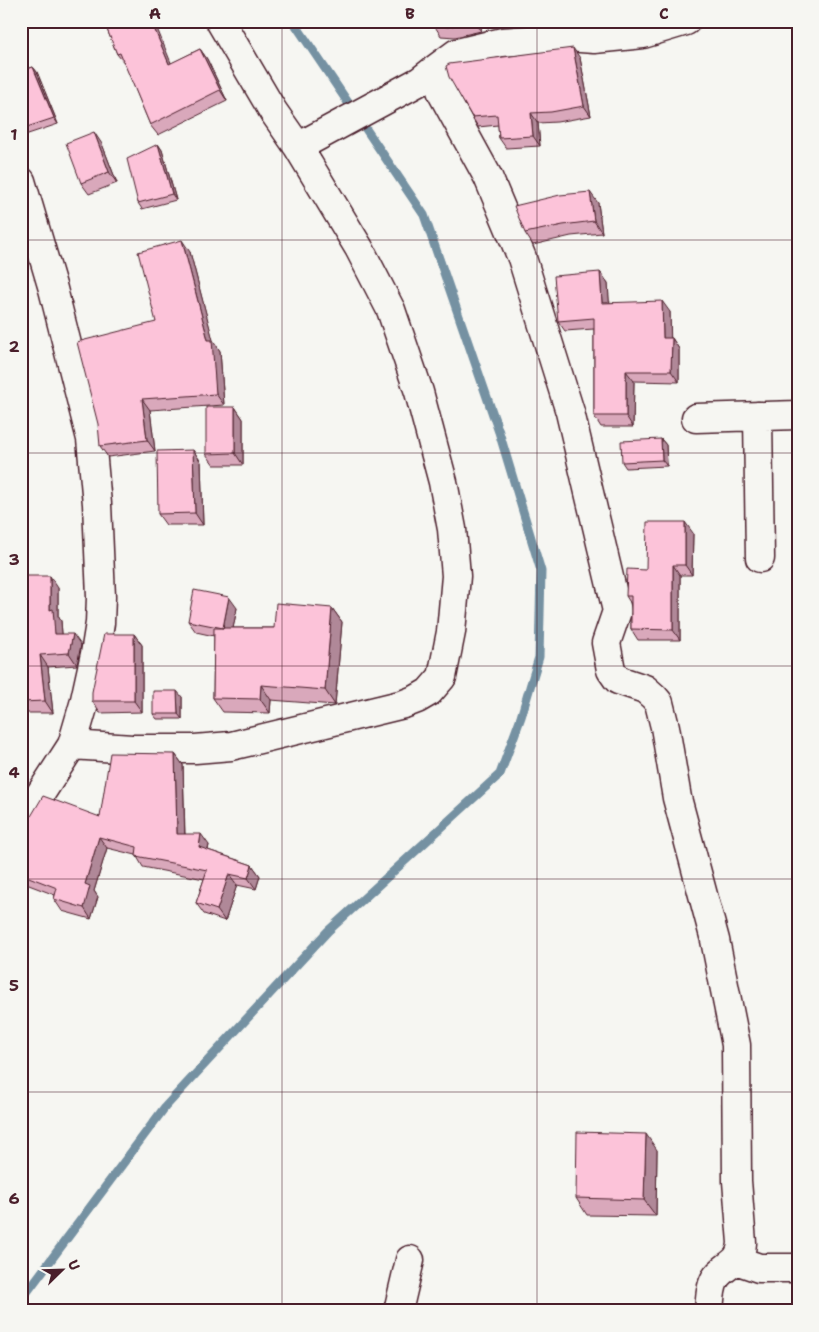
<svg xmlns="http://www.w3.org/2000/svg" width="819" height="1332" viewBox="0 0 819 1332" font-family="'Shantell Sans',sans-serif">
<rect width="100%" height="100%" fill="#f6f6f2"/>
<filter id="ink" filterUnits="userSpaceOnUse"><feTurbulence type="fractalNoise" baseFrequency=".02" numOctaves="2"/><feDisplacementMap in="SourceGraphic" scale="10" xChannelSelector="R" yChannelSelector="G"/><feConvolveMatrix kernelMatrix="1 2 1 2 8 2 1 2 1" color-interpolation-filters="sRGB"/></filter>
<g filter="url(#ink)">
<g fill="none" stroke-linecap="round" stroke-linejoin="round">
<path stroke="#7591a2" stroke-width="9" d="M 21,1300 L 165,1107 L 328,931 L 500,774 L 521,717 L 539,657 L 541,571 L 499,432 L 424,215 L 293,21"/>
<g stroke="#4a1f2b" stroke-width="31">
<path id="minor" d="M 686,21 L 643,34 L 594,39 L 567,37 L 502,42 L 457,53 L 434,70 L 442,93 L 488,177 L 522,258 L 570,412 L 617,611 L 606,643 L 611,670 L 618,680 L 645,689 L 654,697 L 659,703 L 665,727 L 677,798 L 715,940 L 736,1045 L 737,1181 L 742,1243 C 741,1265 724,1264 715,1279 C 710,1288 710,1301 709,1311
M 298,147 L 420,81 L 434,70
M 21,181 L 53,289 L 91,439 L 97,504 L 101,597 L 100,623 L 95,654 L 84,704 L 72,745 L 30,810 L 21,827
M 758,416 L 760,558
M 696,418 L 798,415
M 72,745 L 132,749 L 195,749 L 231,746 L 404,704 L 417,699 L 429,692 L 442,677 L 451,632 L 456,576 L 452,529 L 443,482 L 419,392 L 391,310 L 359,248 L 298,147 L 273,111 L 220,21
M 736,1260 L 759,1268 L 798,1268
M 398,1311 L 410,1260"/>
</g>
<use href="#minor" stroke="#f6f6f2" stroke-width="28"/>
</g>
<path fill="#d9a8bb" stroke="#4a1f2b" d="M 434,21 L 482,21 L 481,31 L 455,37 L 441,36 L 434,25 Z
M 104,22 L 172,63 L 200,49 L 207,59 L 227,101 L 158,135 L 150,125 L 125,64 L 117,54 Z
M 580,58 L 591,116 L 557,122 L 538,123 L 540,146 L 506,148 L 499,138 L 498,125 L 478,127 L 472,117 Z
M 33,67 L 37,72 L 58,124 L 25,135 L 21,130 L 21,71 Z
M 102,144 L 117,183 L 89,194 L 81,183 Z
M 158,144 L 162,150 L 176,200 L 142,209 L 138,203 Z
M 598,203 L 602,233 L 571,236 L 533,245 L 525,233 Z
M 190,252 L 213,341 L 220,351 L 224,405 L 150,410 L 155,451 L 108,457 L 100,446 L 156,322 Z
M 600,272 L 608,283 L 609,302 L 670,312 L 670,338 L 672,338 L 679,349 L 679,382 L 634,381 L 633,427 L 601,427 L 594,416 L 594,329 L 565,331 L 558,321 Z
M 235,407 L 243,419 L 243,465 L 214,465 L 206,454 Z
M 661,439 L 666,445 L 667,466 L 626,468 L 622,462 Z
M 193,450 L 201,462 L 203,525 L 166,525 L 158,514 Z
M 693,533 L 692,575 L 680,575 L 680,640 L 638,640 L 631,629 L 631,604 L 626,596 Z
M 21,576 L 58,588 L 58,616 L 61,621 L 62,634 L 81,645 L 77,665 L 48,667 L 53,713 L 27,713 L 26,711 L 21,711 Z
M 237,608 L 233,628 L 274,628 L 332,608 L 342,622 L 335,705 L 271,700 L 270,713 L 223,712 L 213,698 L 214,636 L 196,632 L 188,621 Z
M 134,634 L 142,645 L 142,712 L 100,713 L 92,701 Z
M 182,697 L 182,719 L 157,719 L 153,714 Z
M 175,754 L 183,765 L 185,834 L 209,845 L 208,850 L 252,865 L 260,876 L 256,889 L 237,885 L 225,921 L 204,914 L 196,903 L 204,879 L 143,867 L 136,855 L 107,848 L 94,891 L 98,897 L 91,919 L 62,911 L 54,899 L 55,895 L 21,882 L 21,829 L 100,817 Z
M 657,1150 L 656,1216 L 587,1215 L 576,1198 Z"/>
<path fill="#b08898" stroke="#4a1f2b" d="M 151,21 L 154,21 L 176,75 L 169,64 Z
M 474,21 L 482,21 L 481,31 Z
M 573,48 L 580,58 L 591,116 L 584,106 Z
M 200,49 L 207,59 L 227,101 L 220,90 Z
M 33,67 L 37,72 L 58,124 L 54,118 Z
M 531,113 L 538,123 L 540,146 L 533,136 Z
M 94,132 L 102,144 L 117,183 L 109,172 Z
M 158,144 L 162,150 L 176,200 L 172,194 Z
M 590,192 L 598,203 L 602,233 L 594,221 Z
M 182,240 L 190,252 L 213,340 L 220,351 L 224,405 L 216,394 L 208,340 Z
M 600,272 L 608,283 L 610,313 L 602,303 Z
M 662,301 L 670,312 L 671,349 L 663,338 Z
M 672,338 L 679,349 L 679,382 L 671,371 Z
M 626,371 L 634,381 L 633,427 L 626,416 Z
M 142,399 L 150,410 L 155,451 L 147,440 Z
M 235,407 L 243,419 L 243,465 L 235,453 Z
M 661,439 L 666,445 L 667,466 L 662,460 Z
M 193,450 L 201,462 L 203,525 L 195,513 Z
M 685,522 L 693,533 L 692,575 L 685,565 Z
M 673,565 L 680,575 L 680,640 L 673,630 Z
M 50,576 L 58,588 L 58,616 L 61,621 L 63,646 L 55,634 L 50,610 Z
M 229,597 L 237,608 L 231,639 L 223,628 Z
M 332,608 L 342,622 L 335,705 L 325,690 Z
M 73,634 L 81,645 L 77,665 L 69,653 Z
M 134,634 L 142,645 L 142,712 L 134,701 Z
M 40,655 L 48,667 L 53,713 L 45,701 Z
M 261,685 L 271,700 L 270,713 L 260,699 Z
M 177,691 L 182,697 L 182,719 L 178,714 Z
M 175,754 L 183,765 L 185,845 L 177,834 Z
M 201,834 L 209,845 L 206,858 L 199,847 Z
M 99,837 L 107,848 L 94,891 L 98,897 L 91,919 L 84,908 L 85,884 Z
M 252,865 L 260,876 L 256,889 L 248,878 Z
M 229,874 L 237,885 L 225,921 L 217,910 Z
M 646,1134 L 657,1150 L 656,1216 L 644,1200 Z"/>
<path fill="#fcc3d9" stroke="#4a1f2b" d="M 106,21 L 151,21 L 169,64 L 200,49 L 220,90 L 150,125 L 120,53 L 117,54 L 104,22 Z
M 434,21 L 472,21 L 448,27 L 434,25 Z
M 573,48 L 584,106 L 551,112 L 531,113 L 533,136 L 499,138 L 497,115 L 472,117 L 449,77 L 446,66 L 449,64 Z
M 33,67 L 54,118 L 21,129 L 21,71 Z
M 94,132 L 109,172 L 81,183 L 66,143 Z
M 158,144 L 172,194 L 138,203 L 127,159 Z
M 590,192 L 594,221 L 563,225 L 525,233 L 514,206 L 560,195 Z
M 182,240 L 208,340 L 212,340 L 216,394 L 142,399 L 147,440 L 100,446 L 98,424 L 77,342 L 156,322 L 138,252 Z
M 600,272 L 602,303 L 662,301 L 663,338 L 672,338 L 671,371 L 626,371 L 626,416 L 594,416 L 594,318 L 558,321 L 554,276 Z
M 206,407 L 235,407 L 235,453 L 206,454 Z
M 661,439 L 662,460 L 622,462 L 621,441 Z
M 193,450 L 195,513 L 158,514 L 157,451 Z
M 647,522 L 685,522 L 685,565 L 673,565 L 673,630 L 631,629 L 631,596 L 626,596 L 627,569 L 646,570 Z
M 21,576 L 50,576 L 50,610 L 53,609 L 55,634 L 73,634 L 69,653 L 40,655 L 45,701 L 21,702 Z
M 194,590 L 229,597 L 223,628 L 188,621 Z
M 276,603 L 332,608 L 325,690 L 261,685 L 260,699 L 213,698 L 214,628 L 274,628 Z
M 104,634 L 134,634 L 134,701 L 92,701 L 92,692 Z
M 153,691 L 177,691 L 178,714 L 153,714 Z
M 110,753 L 175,754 L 177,834 L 201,834 L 199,847 L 252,865 L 248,878 L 229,874 L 217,910 L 196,903 L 207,870 L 136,856 L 137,847 L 99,837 L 85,884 L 90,886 L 84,908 L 54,899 L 57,888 L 21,874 L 21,829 L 27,823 L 43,796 L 100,817 Z
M 577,1132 L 646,1134 L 644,1200 L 576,1198 Z"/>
</g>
<path fill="none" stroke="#4a1f2b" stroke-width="1" stroke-opacity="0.55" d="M 282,21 L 282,1311M 537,21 L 537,1311M 21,240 L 798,240M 21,453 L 798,453M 21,666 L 798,666M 21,879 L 798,879M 21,1092 L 798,1092"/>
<rect width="819" height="1332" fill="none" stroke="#f6f6f2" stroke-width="55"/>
<g transform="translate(62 1270) rotate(67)" stroke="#f6f6f2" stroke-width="4" paint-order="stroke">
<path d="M0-4L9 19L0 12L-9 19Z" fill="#4a1f2b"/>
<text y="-8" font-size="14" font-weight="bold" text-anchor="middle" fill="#4a1f2b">U</text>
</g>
<rect x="28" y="28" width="764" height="1276" fill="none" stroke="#4a1f2b" stroke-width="2"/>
<g font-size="16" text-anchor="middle" font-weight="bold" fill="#4a1f2b">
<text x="155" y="19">A</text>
<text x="410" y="19">B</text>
<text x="664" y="19">C</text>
<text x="14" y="140">1</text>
<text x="14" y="352">2</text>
<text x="14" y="565">3</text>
<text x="14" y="778">4</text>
<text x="14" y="991">5</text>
<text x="14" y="1204">6</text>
</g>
</svg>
